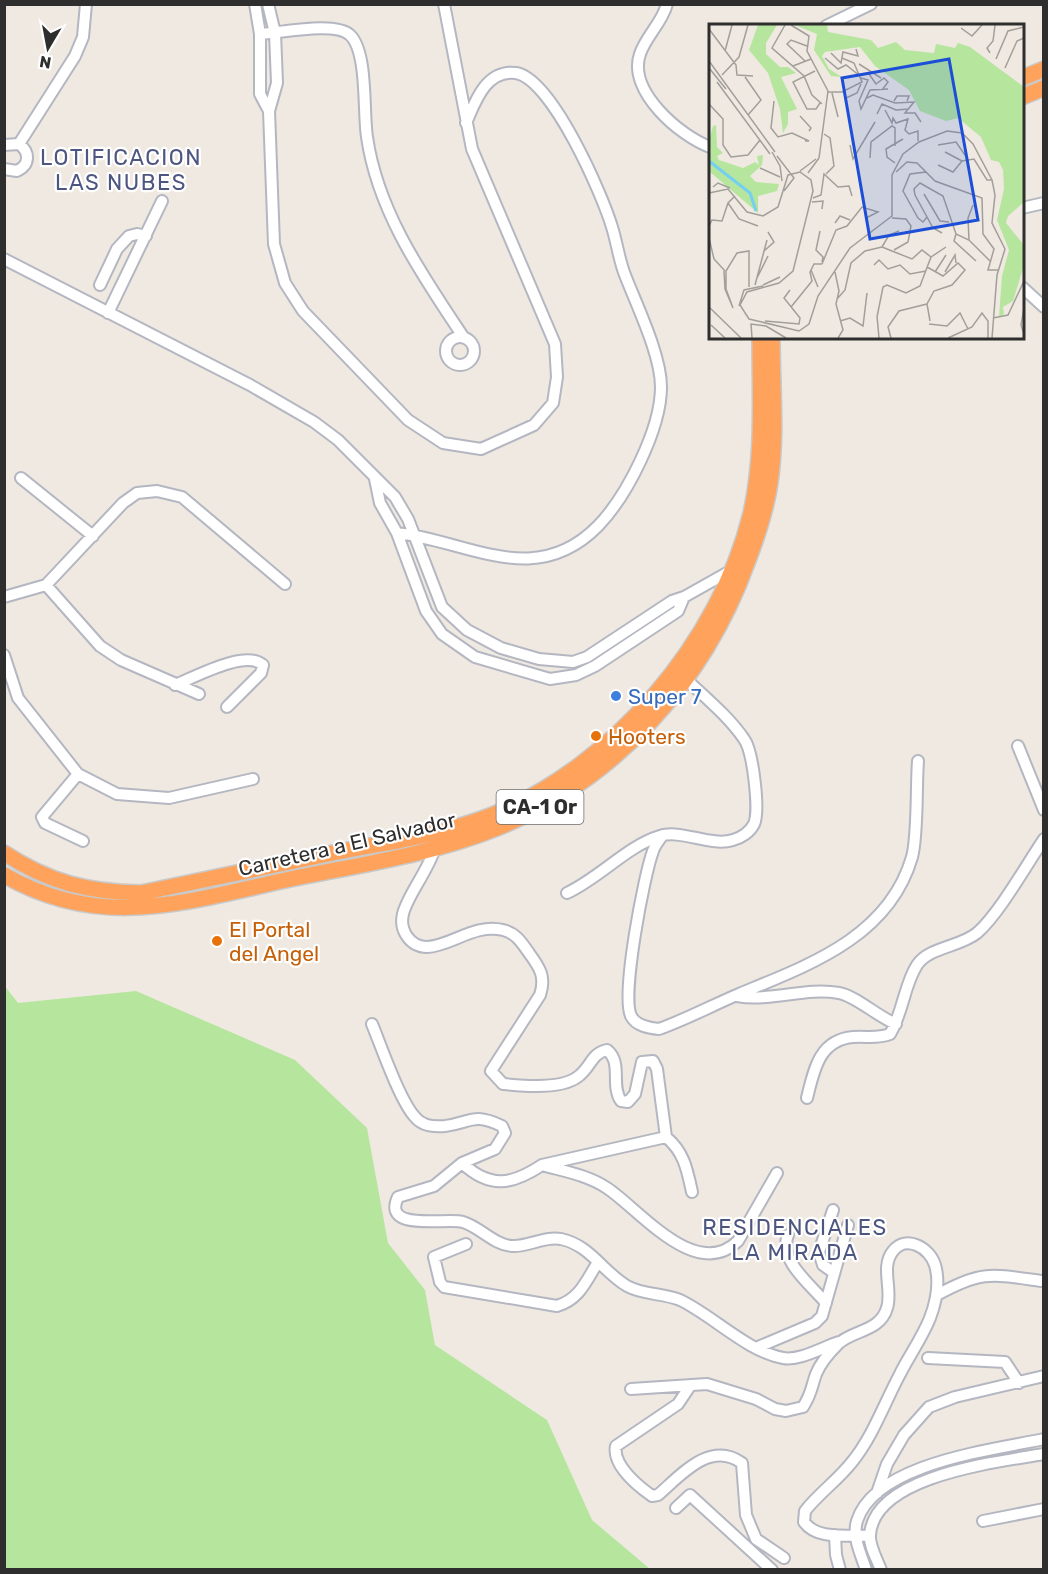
<svg xmlns="http://www.w3.org/2000/svg" width="1048" height="1574" viewBox="0 0 1048 1574" font-family="Rubik,sans-serif">
<rect width="100%" height="100%" fill="#efe9e1"/>
<path fill="#b6e59e" d="M 4,985 L 18,1003 L 136,991 L 295,1060 L 367,1128 L 388,1243 L 425,1290 L 435,1345 L 547,1420 L 592,1520 L 650,1569 L 5,1569 Z"/>
<g fill="none" stroke-linecap="round" stroke-linejoin="round">
<g stroke="#b4b7c1" stroke-width="14">
<path id="minor" d="M 255,4 L 260,34 L 260,94 L 269,111
M 268,4 L 275,33 L 277,83 L 269,111 L 274,244 L 285,283 L 303,311 L 408,420 L 443,443 L 481,449 L 534,425 L 553,403 L 557,377 L 555,344 L 472,149 L 444,4
M 667,4 C 662,23 646,36 640,54 C 627,91 680,136 710,147
M 826,26 L 871,4
M 260,34 C 281,33 335,21 350,35 C 368,52 363,112 367,137 C 378,213 423,276 464,338
M 19,144 L 75,56 L 83,37 L 86,4
M 4,145 L 19,144 C 30,152 30,165 17,171 L 4,169
M 1022,208 L 1044,203
M 4,259 L 250,385 L 314,422 L 338,440 L 395,497 L 408,519 L 442,607 L 467,630 L 501,648 L 539,659 L 573,662 L 587,657 L 672,601 L 684,597 L 732,570
M 100,285 L 117,249 L 129,236 L 137,234 L 146,236
M 1022,287 L 1044,307
M 108,313 L 162,201
M446 351a14 14 0 1 1 28 0a14 14 0 1 1-28 0Z
M 21,478 L 93,536
M 375,479 L 380,503 L 397,533 L 426,611 L 442,634 L 475,657 L 550,679 L 576,675 L 595,666 L 678,611 L 684,597
M 397,533 C 469,541 535,590 598,526 C 627,496 661,429 661,387 C 661,355 637,306 625,275 C 619,260 617,243 612,227 C 602,194 552,79 516,73 C 486,69 475,102 466,123
M 46,585 L 100,646 L 121,660 L 199,694
M 4,597 L 46,585 L 123,503 L 137,493 L 157,491 L 182,497 L 285,584
M 4,655 L 18,698 L 78,774 L 117,794 L 169,798 L 253,779
M 175,685 C 195,677 246,649 263,665 L 261,673 L 227,707
M 1018,746 L 1044,810
M 78,774 L 42,817 L 45,823 L 83,841
M 663,835 C 659,840 655,845 653,851 C 644,875 621,995 631,1016 C 636,1026 649,1028 659,1029 C 687,1019 713,1005 739,994 C 809,965 889,937 912,857 C 918,836 916,786 918,761
M 435,848 C 428,871 407,896 403,914 C 399,930 410,947 427,947 C 451,946 475,923 503,930 C 516,933 522,943 529,953 C 540,968 546,977 540,995 L 491,1071 L 503,1084 C 524,1086 564,1090 580,1075 C 591,1066 592,1053 607,1050 C 623,1063 610,1085 621,1101 L 628,1102 L 635,1094 L 642,1062 L 653,1061 L 657,1069 L 666,1137 C 684,1152 687,1169 692,1192
M 567,893 C 601,877 627,846 660,836 C 682,829 710,847 733,840 C 741,838 750,832 754,824 C 760,811 753,751 744,739 C 729,717 707,699 687,680
M 737,996 C 771,1002 805,987 839,993 C 856,996 878,1017 896,1024
M 372,1024 C 381,1046 400,1101 415,1117 C 422,1126 434,1127 445,1126 C 471,1123 472,1112 502,1126 L 505,1133 L 495,1149 L 462,1163 L 434,1186 L 398,1197 C 381,1233 448,1217 463,1222 C 480,1227 494,1245 512,1246 C 528,1247 544,1236 561,1239 C 590,1245 603,1272 627,1286 C 643,1295 663,1293 680,1300 C 712,1315 748,1352 783,1358 C 800,1361 823,1347 839,1342
M 807,1098 C 814,1070 819,1040 853,1037 C 867,1036 877,1039 890,1034 C 903,1013 904,985 917,965 C 929,947 960,947 977,933 C 999,914 1027,864 1044,839
M 462,1163 C 490,1189 512,1185 542,1165 C 563,1171 588,1175 607,1188 C 640,1210 696,1282 738,1241 L 777,1173
M 542,1165 L 666,1137
M 833,1210 L 819,1252 L 823,1265 L 833,1272
M 788,1235 C 778,1260 810,1284 826,1303
M 466,1244 L 434,1257 L 440,1282 L 444,1287 L 557,1306 C 580,1299 586,1281 598,1262
M 937,1295 C 982,1270 992,1274 1041,1281
M 758,1347 L 815,1323 L 822,1316 L 848,1225
M 928,1358 L 1005,1362 L 1019,1383
M 690,1386 L 678,1404 L 616,1446 C 612,1465 638,1486 652,1496 L 658,1495 C 681,1475 710,1440 742,1463 L 746,1515 L 756,1539 L 784,1558
M 631,1389 L 707,1384 L 756,1399 L 775,1409 L 786,1411 L 803,1407 C 812,1393 811,1388 816,1374 C 820,1364 830,1352 838,1344 C 852,1330 880,1332 887,1308 C 893,1290 880,1267 893,1251 C 906,1234 930,1248 935,1265 C 940,1282 936,1302 930,1318 C 922,1338 909,1356 900,1374 C 884,1404 873,1436 852,1462 C 838,1480 819,1493 805,1511 L 804,1522 C 818,1541 848,1534 869,1536
M 877,1493 L 887,1464 L 904,1435 L 929,1407 L 955,1397 L 1044,1376
M 676,1508 L 690,1495 L 772,1570
M 983,1521 L 1044,1509
M 835,1535 L 836,1555 L 840,1570
M 866,1570 C 861,1554 852,1537 857,1521 C 875,1463 993,1450 1044,1439
M 881,1570 C 877,1559 869,1546 870,1535 C 874,1475 999,1462 1044,1454"/>
</g>
<g stroke="#c9c9c9" stroke-width="18">
<path id="highway" d="M 1022,78 L 1044,69
M 1022,97 L 1044,88
M 4,853 C 50,883 88,892 141,893 C 204,880 266,867 328,854 C 382,843 438,836 490,816 C 613,767 720,642 751,513 C 764,456 760,396 760,338
M 4,875 C 101,931 185,902 286,880 C 357,865 430,855 497,828 C 615,780 704,682 747,563 C 757,537 766,510 770,483 C 777,435 772,386 772,338"/>
</g>
<use href="#minor" stroke="#fff" stroke-width="10"/>
<use href="#highway" stroke="#ffa35c" stroke-width="15"/>
</g>
<circle fill="#3f7fe0" stroke="#fff" stroke-width="2" cx="616" cy="696" r="6"/>
<g fill="#e8710a" stroke="#fff" stroke-width="2">
<circle cx="596" cy="736" r="6"/>
<circle cx="217" cy="941" r="6"/>
</g>
<g text-anchor="middle" dominant-baseline="central" stroke-width="4.5" stroke-linejoin="round" paint-order="stroke">
<rect fill="#fff" stroke="#6d6d6d" stroke-width="1.5" x="496.5" y="790" width="87" height="34" rx="4.5"/>
<g font-size="20" font-weight="bold" fill="#2e2e2e">
<text x="540" y="807">CA-1 Or</text>
</g>
<g font-size="21" fill="#366cbe" stroke="#fff" text-anchor="start">
<text x="628" y="696">Super 7</text>
</g>
<g font-size="21" fill="#c56008" stroke="#fff" text-anchor="start">
<text x="608" y="736">Hooters</text>
<text x="229" y="929">El Portal<tspan x="229" dy="24">del Angel</tspan></text>
</g>
<g font-size="21" fill="#2e2e2e" stroke="#fff">
<text transform="translate(347 844) rotate(-13)">Carretera a El Salvador</text>
</g>
<g font-size="22" letter-spacing="1.5" fill="#4d5680" stroke="#fff">
<text x="121" y="157">LOTIFICACION<tspan x="121" dy="25">LAS NUBES</tspan></text>
<text x="795" y="1227">RESIDENCIALES<tspan x="795" dy="25">LA MIRADA</tspan></text>
</g>
</g>
<g transform="translate(709 24)">
<rect width="315" height="315" fill="#efe9e1"/>
<path d="M 49,1 L 68,1 L 57,19 L 57,30 L 71,43 L 79,43 L 87,49 L 72,53 L 88,85 L 79,88 L 79,100 L 74,109 L 71,85 L 59,49 L 40,26 ZM 86,1 L 118,1 L 119,8 L 162,16 L 169,24 L 187,18 L 196,26 L 225,29 L 227,20 L 246,24 L 249,19 L 261,23 L 315,63 L 315,178 L 299,192 L 297,199 L 315,221 L 315,241 L 304,277 L 294,283 L 295,290 L 290,293 L 293,252 L 300,226 L 288,196 L 295,165 L 294,146 L 290,138 L 282,136 L 272,113 L 249,94 L 237,97 L 211,87 L 200,66 L 166,42 L 151,23 L 116,28 L 113,32 L 120,45 L 133,53 L 122,52 L 105,26 L 108,10 ZM 7,101 L 8,123 L 14,129 L 8,132 L 10,136 L 34,144 L 46,138 L 50,141 L 48,132 L 54,131 L 53,141 L 41,152 L 47,158 L 70,160 L 68,167 L 49,172 L 49,189 L 1,148 L 0,117 L 4,102 Z" fill="#b6e59e"/>
<path fill="none" stroke="#75cff0" stroke-width="3" d="M 0,137 L 41,169 L 47,187"/>
<path fill="none" stroke="#a29e99" stroke-width="1.5" d="M 76,1 L 63,24 L 95,52 L 103,71 L 113,80M 82,1 L 100,12 L 98,27 L 119,67M 252,4 L 263,12 L 273,1M 0,5 L 27,41 L 28,51 L 44,52M 16,27 L 23,1M 122,29 L 132,39 L 134,28 L 149,32 L 147,25M 281,29 L 278,24 L 284,17 L 286,1M 116,34 L 129,45 L 137,41 L 151,52M 287,35 L 299,7 L 315,3M 0,37 L 66,128M 96,37 L 78,20 L 82,16 L 98,22M 150,40 L 172,54M 84,42 L 102,35M 0,44 L 17,65M 296,44 L 308,17 L 315,14M 106,47 L 84,58 L 98,85 L 107,85 L 111,79M 160,50 L 167,60 L 175,54 L 179,58 L 173,66M 13,51 L 30,33 L 39,1M 36,53 L 52,76 L 39,91M 152,54 L 159,56 L 150,77 L 152,85 L 161,66 L 179,65M 8,58 L 61,130M 118,68 L 133,68 L 153,58 L 145,39 L 133,34M 123,69 L 129,93M 137,74 L 148,69 L 152,60M 158,74 L 164,71 L 186,79 L 205,78 L 196,89 L 206,89 L 212,98M 65,77 L 62,104 L 69,113 L 83,109 L 100,117 L 96,117M 185,77 L 188,72 L 200,72 L 198,77M 0,80 L 14,95 L 14,121 L 22,133 L 39,131 L 51,116M 176,86 L 183,99 L 184,94 L 187,99 L 199,95 L 196,106 L 200,110 L 209,107 L 209,117M 168,90 L 173,80 L 187,86 L 200,85M 91,92 L 102,104 L 100,107M 115,110 L 121,114 L 125,142 L 117,150M 141,121 L 144,135 L 166,98M 229,121 L 247,118 L 258,134M 63,128 L 71,142 L 73,157M 236,128 L 253,137M 68,132 L 85,154 L 75,167M 110,134 L 119,67M 161,134 L 162,118 L 183,102 L 186,104 L 186,122M 186,139 L 178,133 L 177,125 L 194,115M 229,141 L 244,148 L 253,137 L 265,135 L 278,156 L 283,156M 51,144 L 71,153M 91,147 L 107,135M 187,148 L 198,138 L 208,139 L 226,157 L 273,174 L 274,210 L 285,225 L 279,246 L 289,246M 217,148 L 201,150 L 194,167 L 209,194 L 214,198 L 218,193M 99,149 L 110,134M 4,163 L 9,159 L 21,164M 0,169 L 19,165 L 38,188 L 54,192 L 69,183 L 79,151 L 91,148 L 102,156 L 104,167 L 84,247 L 70,259 L 38,268 L 31,281 L 40,295 L 90,307 L 100,300 L 109,272 L 141,224 L 183,192 L 183,151 L 194,130 L 210,118 L 238,107 L 253,109 L 264,120 L 283,156 L 286,171 L 283,199 L 296,225 L 288,251 L 283,314M 215,170 L 231,197 L 240,198M 104,174 L 112,171 L 115,150 L 129,163 L 140,162 L 143,172M 103,178 L 114,177 L 113,185M 19,179 L 30,195 L 49,202M 183,194 L 197,195 L 202,202 L 199,218 L 185,226M 126,199 L 131,192 L 141,196M 0,202 L 3,196 L 13,197 L 19,179 L 26,172M 111,207 L 107,226 L 114,233 L 113,238M 233,209 L 224,204 L 206,171 L 205,165 L 211,159 L 234,172 L 247,210 L 260,216 L 282,238M 247,210 L 245,217 L 267,237M 0,214 L 5,235 L 16,247M 260,216 L 259,194 L 264,181M 173,223 L 203,235 L 213,226 L 222,233M 173,223 L 180,211 L 190,207M 55,227 L 65,218 L 59,208M 222,233 L 237,223M 113,240 L 127,206 L 138,202 L 153,183 L 169,188 L 157,194M 165,241 L 170,236 L 179,245 L 191,241 L 201,250 L 217,247M 218,243 L 234,252 L 249,239 L 256,246 L 243,261 L 225,267 L 218,280 L 221,297M 102,246 L 109,263M 15,247 L 16,265 L 24,284 L 17,265 L 17,247M 17,247 L 28,229 L 40,227 L 40,263M 126,248 L 130,267 L 127,280 L 134,306 L 129,314M 226,248 L 237,231M 236,248 L 246,231 L 247,239M 48,254 L 59,232M 46,261 L 58,216M 54,261 L 71,253M 128,275 L 136,266 L 142,239 L 156,227 L 173,223M 30,282 L 35,266 L 54,262M 0,283 L 32,314M 82,283 L 103,257 L 101,248 L 105,240 L 113,240M 315,284 L 312,301 L 315,310M 168,292 L 170,314M 168,293 L 174,263 L 178,261 L 197,269 L 211,262 L 222,233M 284,294 L 299,291 L 315,257M 56,297 L 90,300 L 91,294 L 75,274 L 81,266M 131,297 L 141,294 L 154,302 L 158,269M 220,300 L 238,302 L 251,289 L 259,305M 2,301 L 16,314M 57,302 L 77,314M 43,314 L 42,300 L 57,302M 182,314 L 179,303 L 190,287 L 218,280M 239,314 L 263,303 L 273,289 L 279,297 L 279,314"/>
<path fill="#1d4ed8" fill-opacity="0.15" stroke="#1d4ed8" stroke-width="3" d="M 240,35 L 269,196 L 161,215 L 133,54 Z"/>
<rect width="315" height="315" fill="none" stroke="#2e2e2e" stroke-width="3"/>
</g>
<rect width="1048" height="1574" fill="none" stroke="#2e2e2e" stroke-width="12"/>
<g transform="translate(48 48) rotate(190)" stroke="#ffffff" stroke-width="4.5" paint-order="stroke">
<path d="M0-4.5L10 22L0 15L-10 22Z" fill="#2e2e2e"/>
<text y="-9" font-size="16" font-weight="bold" text-anchor="middle" fill="#2e2e2e">N</text>
</g>
</svg>
